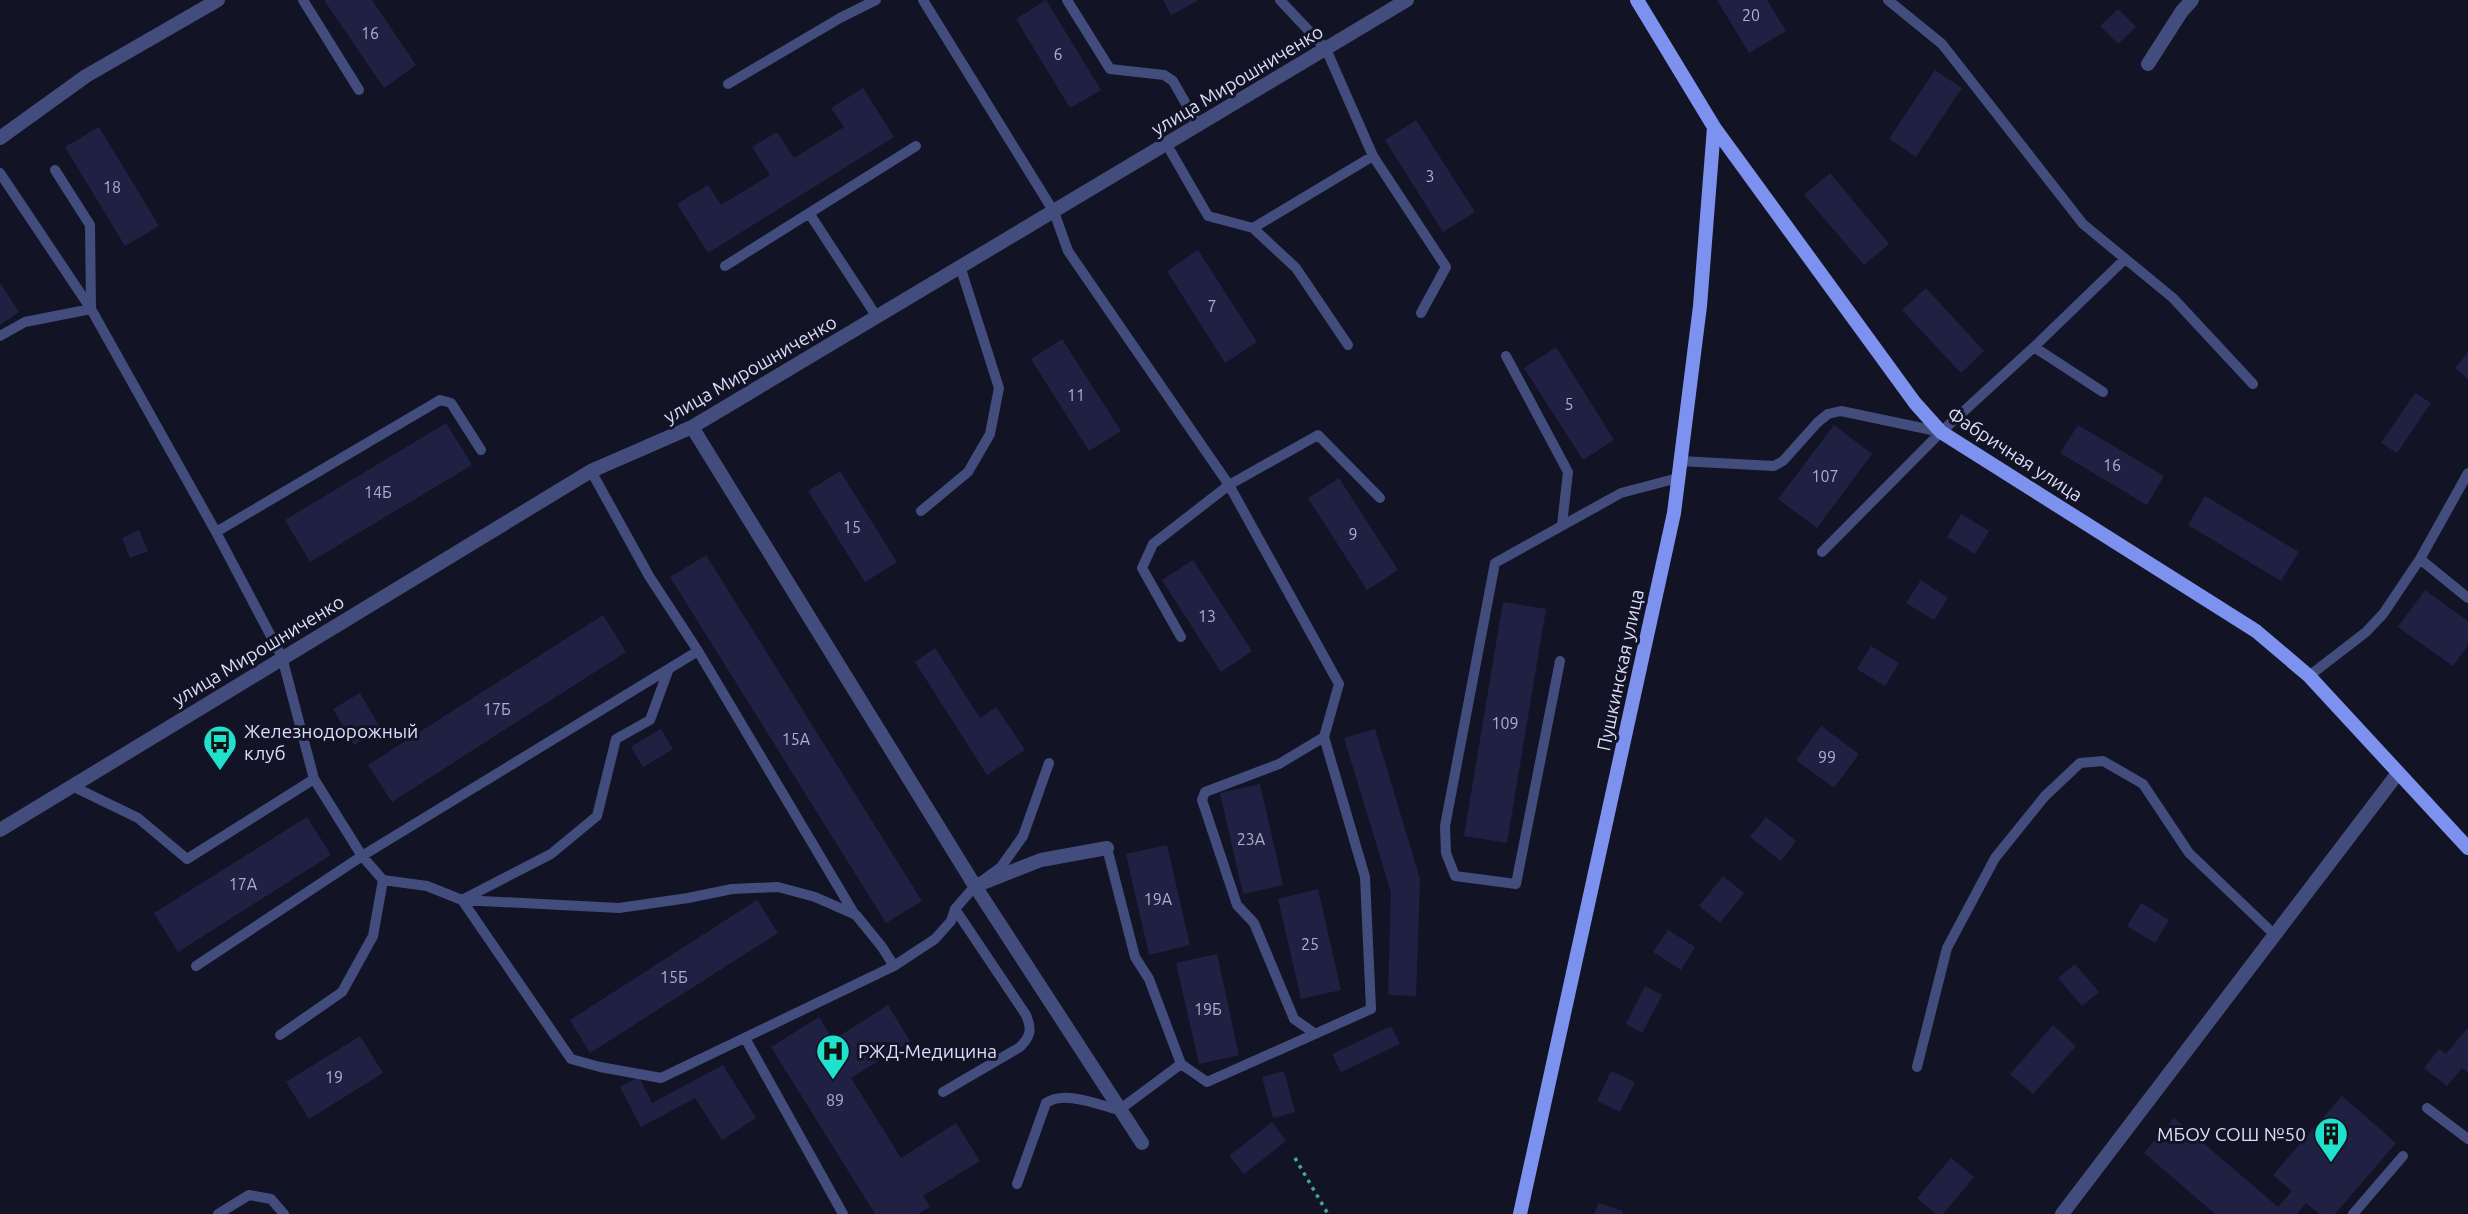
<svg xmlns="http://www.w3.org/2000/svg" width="2468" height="1214" viewBox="0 0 2468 1214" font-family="Ubuntu,sans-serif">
<rect width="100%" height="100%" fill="#121324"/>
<path fill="#202142" d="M 324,0 L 372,0 L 416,65 L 384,88 Z
M 1046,0 L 1101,90 L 1070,108 L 1016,19 Z
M 1163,0 L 1199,0 L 1171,15 Z
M 1717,0 L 1767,0 L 1786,31 L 1749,53 Z
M 2118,9 L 2136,27 L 2118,44 L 2100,26 Z
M 1935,70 L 1962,88 L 1916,157 L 1889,139 Z
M 863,88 L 894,137 L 708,253 L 677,204 L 708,185 L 721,205 L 770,175 L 752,147 L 777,132 L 794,158 L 844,127 L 831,108 Z
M 1416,120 L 1475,212 L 1443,232 L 1385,140 Z
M 99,127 L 159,226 L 125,246 L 65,147 Z
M 1830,173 L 1889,244 L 1864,265 L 1804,195 Z
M 1198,250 L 1257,342 L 1225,363 L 1167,271 Z
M 0,283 L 19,312 L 0,325 Z
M 1926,288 L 1984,351 L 1961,373 L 1902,310 Z
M 1062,339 L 1121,431 L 1089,451 L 1031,359 Z
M 1556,347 L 1614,440 L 1583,460 L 1524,368 Z
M 2468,352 L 2468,379 L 2455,368 Z
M 2415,393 L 2431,403 L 2397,453 L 2381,443 Z
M 446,423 L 472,465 L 310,562 L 285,520 Z
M 1834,425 L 1872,454 L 1817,528 L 1778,499 Z
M 2078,425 L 2164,476 L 2147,505 L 2060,453 Z
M 840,471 L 897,562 L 865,582 L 808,491 Z
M 1339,478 L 1398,570 L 1367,590 L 1308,498 Z
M 2205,496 L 2299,552 L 2281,581 L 2188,525 Z
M 1961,514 L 1989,531 L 1975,554 L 1947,537 Z
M 139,530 L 148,551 L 130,558 L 122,538 Z
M 706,555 L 922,901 L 886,923 L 670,577 Z
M 1193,560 L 1252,651 L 1221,672 L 1162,580 Z
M 1921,580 L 1948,598 L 1934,620 L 1906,603 Z
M 2425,590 L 2468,621 L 2468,645 L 2453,666 L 2398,627 Z
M 1503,602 L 1546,609 L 1507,843 L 1464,836 Z
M 603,615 L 626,652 L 392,802 L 368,765 Z
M 1871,646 L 1899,663 L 1885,686 L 1857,669 Z
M 935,648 L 980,718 L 996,707 L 1025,750 L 987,775 L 915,662 Z
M 360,693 L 381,729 L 354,745 L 333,709 Z
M 1821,726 L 1859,754 L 1834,788 L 1796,760 Z
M 661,729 L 673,749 L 643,767 L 631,747 Z
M 1375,729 L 1420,879 L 1416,996 L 1388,995 L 1391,892 L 1344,738 Z
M 1260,784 L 1283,885 L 1243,894 L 1220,793 Z
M 307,817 L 331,855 L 178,952 L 154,913 Z
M 1766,817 L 1796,841 L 1781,861 L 1750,837 Z
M 1167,845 L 1190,945 L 1149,955 L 1126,854 Z
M 1723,876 L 1744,893 L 1720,923 L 1699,906 Z
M 1318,889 L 1341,990 L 1301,999 L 1278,899 Z
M 757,900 L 778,933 L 590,1053 L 570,1020 Z
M 2141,903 L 2169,920 L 2155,943 L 2127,926 Z
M 1668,930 L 1695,947 L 1681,970 L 1653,952 Z
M 1217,954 L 1239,1055 L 1199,1064 L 1176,963 Z
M 2075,964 L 2099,992 L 2082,1006 L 2058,978 Z
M 1645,986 L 1662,995 L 1642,1033 L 1626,1024 Z
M 888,1005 L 910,1041 L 851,1078 L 901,1158 L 956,1123 L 980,1161 L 923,1196 L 930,1207 L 918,1214 L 875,1214 L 771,1047 L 819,1017 L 833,1040 Z
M 2053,1025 L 2076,1046 L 2033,1094 L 2010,1074 Z
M 1391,1026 L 1400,1044 L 1341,1072 L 1332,1054 Z
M 2468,1027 L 2468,1073 L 2462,1068 L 2447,1086 L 2424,1068 L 2439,1049 L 2446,1054 Z
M 360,1036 L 383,1073 L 309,1119 L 286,1082 Z
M 723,1065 L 756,1118 L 722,1140 L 695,1098 L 641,1127 L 620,1087 L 639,1077 L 652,1103 Z
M 1284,1071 L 1295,1112 L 1273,1118 L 1262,1077 Z
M 1611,1071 L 1635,1082 L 1620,1112 L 1597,1101 Z
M 2342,1096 L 2396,1143 L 2335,1214 L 2319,1214 L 2306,1203 L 2297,1214 L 2215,1214 L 2144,1153 L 2174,1118 L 2278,1207 L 2292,1191 L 2273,1175 Z
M 1272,1122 L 1286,1141 L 1244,1174 L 1229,1156 Z
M 1951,1158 L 1974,1177 L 1943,1214 L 1936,1214 L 1917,1198 Z
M 1599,1203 L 1623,1211 L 1622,1214 L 1594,1214 Z"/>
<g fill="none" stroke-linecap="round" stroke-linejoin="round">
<path stroke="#3fa98c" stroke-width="3.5" stroke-dasharray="3.5 5" stroke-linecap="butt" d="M 1295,1158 L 1328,1214"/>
<path stroke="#434d7d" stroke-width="10" d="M 303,0 L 359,90
M 923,0 L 1054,212 L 1068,251 L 1229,485 L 1339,684 L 1324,737 L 1279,764 L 1205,792 L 1202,800 L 1237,905 L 1254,923 L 1294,1019 L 1314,1033
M 1067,0 L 1110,69 L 1164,75 L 1173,81 L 1198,125
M 1888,0 L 1942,44 L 2083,224 L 2173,298 L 2253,384
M 728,84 L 840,18 L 876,0
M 1167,145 L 1208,216 L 1253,228 L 1373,156 L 1326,49 L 1280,0
M 1373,156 L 1446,267 L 1421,313
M 0,173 L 91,309 L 216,532 L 282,657 L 314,779 L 362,856 L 383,880 L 427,886 L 462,900 L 619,908 L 688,898 L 732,889 L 778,887 L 815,897 L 856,915 L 882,947 L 894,966
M 809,213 L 877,317
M 1253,228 L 1296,268 L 1348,345
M 725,266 L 916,146
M 0,336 L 25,322 L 91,309 L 90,225 L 55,170
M 2034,347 L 2103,392
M 1506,356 L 1568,472 L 1562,525
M 1680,461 L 1774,466 L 1783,461 L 1818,422 L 1828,414 L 1841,411 L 1941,432
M 591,471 L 649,576 L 698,651 L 855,915
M 921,511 L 968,472 L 990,434 L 999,388 L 960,266
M 216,532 L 440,400 L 451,403 L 481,450
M 1822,552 L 1941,432 L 2034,347 L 2125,259
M 2420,559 L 2468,598
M 1181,637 L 1142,568 L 1153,544 L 1229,485 L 1318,435 L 1380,498
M 1560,661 L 1516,884 L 1455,876 L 1446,853 L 1445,826 L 1495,563 L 1621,493 L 1678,478
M 668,671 L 650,720 L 616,739 L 597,816 L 551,854 L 462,900 L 571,1059 L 600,1067 L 661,1078 L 894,966 L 935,939 L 951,921 L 955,909 L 975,886 L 1001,867 L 1023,836 L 1049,763
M 2309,676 L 2366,632 L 2383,614 L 2420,559 L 2468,473
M 72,786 L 138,818 L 187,859 L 314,779
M 1107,848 L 1135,957 L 1149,979 L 1181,1064 L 1207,1082 L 1371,1009 L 1365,877 L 1324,737
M 196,966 L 362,856 L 698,651
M 280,1035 L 342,992 L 373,936 L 383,880
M 745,1038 L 843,1214
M 1917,1067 L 1947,948 L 1995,858 L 2045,796 L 2080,763 L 2103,761 L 2143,784 L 2189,853 L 2276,936
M 943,1092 L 1020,1047 C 1031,1036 1032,1029 1026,1015 L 955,909
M 2427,1108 L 2468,1139
M 1017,1184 L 1046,1103 C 1065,1090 1099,1105 1119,1110 L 1181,1064
M 218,1214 L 249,1195 L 271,1199 L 284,1214
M 2353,1214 L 2403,1156"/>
<path stroke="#434d7d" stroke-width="14" d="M 2148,64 L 2182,11 L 2192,0
M 0,138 L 86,76 L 218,0
M 692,427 L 975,886 L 1142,1143
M 0,830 L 591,471 L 692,427 L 1407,0
M 975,886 L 1041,860 L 1107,848
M 2062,1214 L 2398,773"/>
<path stroke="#7d92ee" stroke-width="14" d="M 1637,0 L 1714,127 L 1915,403 L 1941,432 L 2256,631 L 2309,676 L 2468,848
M 1520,1214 L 1674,513 L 1700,306 L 1714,127"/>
</g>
<defs>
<g id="bus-pin" transform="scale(1.75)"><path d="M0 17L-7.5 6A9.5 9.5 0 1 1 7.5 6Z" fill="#1fe1cc" stroke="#121324"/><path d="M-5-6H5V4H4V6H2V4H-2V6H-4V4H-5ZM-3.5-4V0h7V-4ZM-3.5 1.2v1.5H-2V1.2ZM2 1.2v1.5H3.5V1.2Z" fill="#111"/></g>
<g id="hospital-pin" transform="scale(1.75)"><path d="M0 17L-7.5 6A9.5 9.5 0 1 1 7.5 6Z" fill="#1fe1cc" stroke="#121324"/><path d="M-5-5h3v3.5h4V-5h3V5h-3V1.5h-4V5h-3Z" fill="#111"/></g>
<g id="building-pin" transform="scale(1.75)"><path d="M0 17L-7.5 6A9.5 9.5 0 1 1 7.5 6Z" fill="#1fe1cc" stroke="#121324"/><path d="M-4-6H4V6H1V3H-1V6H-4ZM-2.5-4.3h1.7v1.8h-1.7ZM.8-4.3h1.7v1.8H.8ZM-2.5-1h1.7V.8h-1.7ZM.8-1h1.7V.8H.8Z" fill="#111"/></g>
</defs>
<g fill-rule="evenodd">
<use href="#bus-pin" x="220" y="742"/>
<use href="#hospital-pin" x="833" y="1051"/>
<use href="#building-pin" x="2331" y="1134"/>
</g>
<g text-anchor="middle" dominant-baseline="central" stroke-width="6" stroke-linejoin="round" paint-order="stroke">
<g font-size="16" fill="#acaecc">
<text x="1751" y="15">20</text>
<text x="370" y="33">16</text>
<text x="1058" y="54">6</text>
<text x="1430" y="176">3</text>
<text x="112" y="187">18</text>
<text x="1212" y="306">7</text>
<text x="1076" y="395">11</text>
<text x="1569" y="404">5</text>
<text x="2112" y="465">16</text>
<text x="1825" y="476">107</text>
<text x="378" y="492">14Б</text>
<text x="852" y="527">15</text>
<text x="1353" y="534">9</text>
<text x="1207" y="616">13</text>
<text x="497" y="709">17Б</text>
<text x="1505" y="723">109</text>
<text x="796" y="739">15А</text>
<text x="1827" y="757">99</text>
<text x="1251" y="839">23А</text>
<text x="243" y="884">17А</text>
<text x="1158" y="899">19А</text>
<text x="1310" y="944">25</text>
<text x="674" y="977">15Б</text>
<text x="1208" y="1009">19Б</text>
<text x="334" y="1077">19</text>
<text x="835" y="1100">89</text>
</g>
<g font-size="19" fill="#daddfa" stroke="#121324">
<text transform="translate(1237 80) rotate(-31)">улица Мирошниченко</text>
<text transform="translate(750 369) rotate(-30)">улица Мирошниченко</text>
<text transform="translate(2015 454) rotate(33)">Фабричная улица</text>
<text transform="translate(258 650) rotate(-31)">улица Мирошниченко</text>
<text transform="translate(1620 670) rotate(-78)">Пушкинская улица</text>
</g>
<g font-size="19" fill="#daddfa" stroke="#121324" text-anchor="start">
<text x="244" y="731">Железнодорожный<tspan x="244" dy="22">клуб</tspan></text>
<text x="858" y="1051">РЖД-Медицина</text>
<text x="2306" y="1134" text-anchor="end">МБОУ СОШ №50</text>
</g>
</g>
</svg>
